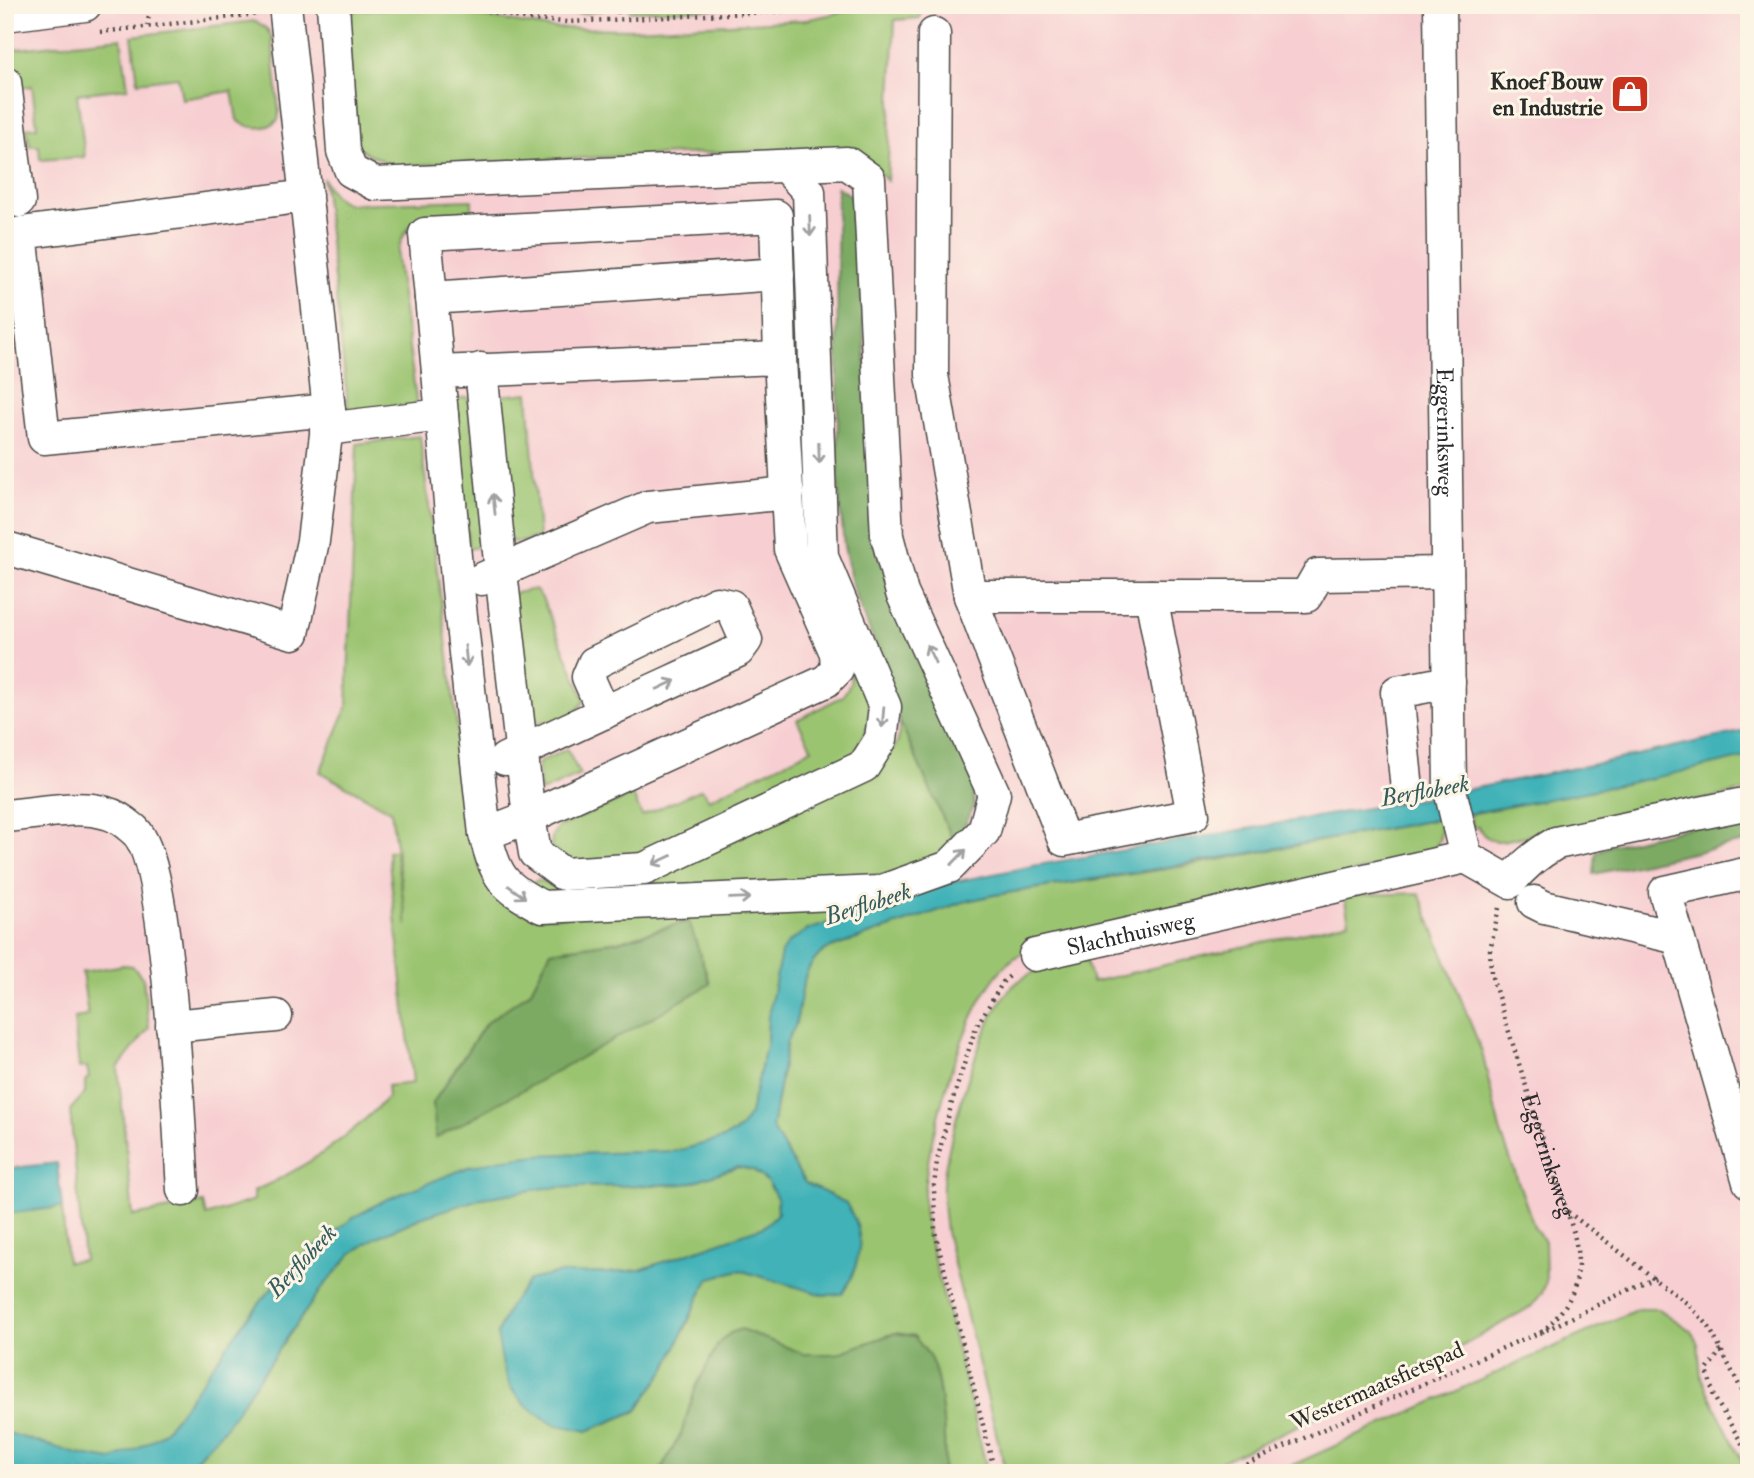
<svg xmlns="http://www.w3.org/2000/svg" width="1754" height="1478" viewBox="0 0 1754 1478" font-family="'IM FELL Double Pica',serif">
<rect width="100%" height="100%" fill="#fcf5e5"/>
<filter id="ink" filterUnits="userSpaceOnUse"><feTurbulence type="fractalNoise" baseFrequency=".0143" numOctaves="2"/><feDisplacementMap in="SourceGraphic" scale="14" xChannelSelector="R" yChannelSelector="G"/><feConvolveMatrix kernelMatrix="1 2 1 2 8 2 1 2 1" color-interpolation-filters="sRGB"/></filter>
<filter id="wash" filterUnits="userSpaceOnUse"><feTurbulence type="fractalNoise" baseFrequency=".00686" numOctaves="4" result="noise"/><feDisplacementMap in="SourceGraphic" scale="28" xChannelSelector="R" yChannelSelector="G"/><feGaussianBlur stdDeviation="1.57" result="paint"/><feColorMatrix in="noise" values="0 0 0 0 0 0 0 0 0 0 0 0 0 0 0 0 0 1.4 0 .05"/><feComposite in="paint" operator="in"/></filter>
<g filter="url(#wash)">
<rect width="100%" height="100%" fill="#f7e8d1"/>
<path fill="#f7cfd2" d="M 5,5 L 1749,5 L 1749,1473 L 5,1473 Z"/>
<path fill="#9bc471" stroke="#63784e" stroke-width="2" fill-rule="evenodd" d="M 498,5 L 612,5 L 612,6 C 582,21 530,12 498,5 Z
M 624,5 L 735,5 L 714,9 L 630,11 Z
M 875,5 L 921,5 L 920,18 L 895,20 L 887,181 L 864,155 L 826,148 L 393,166 L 357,148 L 347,21 L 356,10 L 414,8 L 443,10 L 550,28 L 634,29 L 805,20 Z
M 255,21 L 267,29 L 272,38 L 279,113 L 278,120 C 267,131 248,129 237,120 L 232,91 L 182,99 L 178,77 L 138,82 L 132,36 Z
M 121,38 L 128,88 L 77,94 L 85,157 L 40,160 L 39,146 L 30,146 L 26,128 L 37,127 L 32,86 L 14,89 L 8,50 Z
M 323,178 C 329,191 336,200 349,204 L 472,200 L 472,211 C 432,214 403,211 397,259 L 417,406 L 349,415 Z
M 528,393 L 539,536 L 523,542 L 504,541 L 490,397 Z
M 468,397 L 487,545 L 469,549 L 451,400 Z
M 420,436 L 472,843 C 485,885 491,904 538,917 L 880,906 L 848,916 L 768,1017 L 767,1042 L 750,1114 L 739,1130 L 724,1138 L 678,1151 L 537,1155 L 468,1167 L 305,1255 L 281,1278 L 247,1318 L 177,1416 L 161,1435 L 137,1449 L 111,1460 L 77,1454 L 5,1432 L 5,1214 L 62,1207 L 67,1262 L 84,1260 L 70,1110 L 85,1093 L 85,1081 L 89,1077 L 87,1067 L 79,1068 L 74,1018 L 88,1016 L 82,972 L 124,965 L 132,966 L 143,978 L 149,1028 L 118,1068 L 133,1216 L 203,1203 L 206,1216 L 254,1200 L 254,1191 C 306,1168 349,1138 388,1097 L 387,1086 L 413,1083 L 388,852 L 395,850 L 407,926 L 391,811 L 320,772 L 347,707 L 357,444 ZM 688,921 L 710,983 L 437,1137 L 433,1103 L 486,1023 L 530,992 L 551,951 L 619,941 Z
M 535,589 L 542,598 L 585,700 C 575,718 545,728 527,717 L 511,594 Z
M 852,664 C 872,708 879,712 852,756 L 627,861 L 569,863 L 551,848 L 552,836 L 558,827 L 633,795 L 642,816 L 702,789 L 709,799 L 812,749 L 797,720 L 843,696 L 850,684 Z
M 900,722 L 955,845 L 907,875 L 545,897 L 531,885 L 537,880 L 550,884 L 624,882 L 892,750 L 898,741 Z
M 567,749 L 580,775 L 541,792 L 538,765 L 541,761 Z
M 1749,756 L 1749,790 L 1502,841 C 1490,842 1483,837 1478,826 L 1473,828 L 1470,814 L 1585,792 Z
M 1439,819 C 1443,834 1440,844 1429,855 L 1036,946 C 1023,952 1010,959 1001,970 C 962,1014 929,1133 924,1192 C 923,1206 925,1221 928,1235 L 988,1473 L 942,1473 C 948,1452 941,1377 930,1358 C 926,1350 919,1343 914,1336 L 895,1333 L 836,1354 L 804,1354 L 779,1345 L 708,1367 L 696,1387 L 681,1434 L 659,1473 L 183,1473 L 223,1430 L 321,1289 L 351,1254 L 375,1238 L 420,1218 L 482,1198 L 546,1188 L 686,1184 L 737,1167 L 753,1170 L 768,1182 L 777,1198 L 778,1213 L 764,1227 L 640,1270 L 608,1273 L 587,1431 L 637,1411 L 685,1329 L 699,1297 L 710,1278 L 739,1270 L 824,1295 L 858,1255 L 858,1230 L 846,1203 L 805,1183 L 772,1128 L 787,1041 C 789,1035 793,1031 795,1025 C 804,995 797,972 825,950 L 963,902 L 994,895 L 1186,866 Z
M 1419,893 L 1482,1052 L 1500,1130 L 1535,1229 L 1545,1241 L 1546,1282 L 1543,1291 L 1532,1306 L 1443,1357 L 1197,1473 L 1006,1473 L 946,1232 C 944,1216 942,1200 943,1184 C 947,1140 981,1018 1012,987 C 1032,967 1059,964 1085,957 L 1092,982 L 1349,922 L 1344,896 Z
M 1638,1309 L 1659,1309 L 1691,1331 L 1698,1344 L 1701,1377 L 1705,1386 L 1748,1473 L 1275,1473 Z"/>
<path fill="#7caa63" stroke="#546a47" stroke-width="2" d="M 837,187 L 855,198 L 878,554 L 973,779 L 974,806 L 955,845 L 900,722 L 884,666 L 853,589 L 844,546 L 838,482 Z
M 1749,814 L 1749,841 L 1594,874 L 1596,853 L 1609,846 Z
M 689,921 L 710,984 L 643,1023 L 436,1138 L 433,1103 L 486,1023 L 530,992 L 551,951 L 619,941 Z
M 741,1329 L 804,1354 L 836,1354 L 895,1333 L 914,1336 C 919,1343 926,1350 930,1358 C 941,1377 948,1452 942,1473 L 659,1473 L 681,1434 L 696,1387 L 718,1344 L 730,1333 Z"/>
<path fill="#41b2b8" stroke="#366e72" stroke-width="2" d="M 1749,730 L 1749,756 C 1639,783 1528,803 1417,823 C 1276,849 1136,873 994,895 L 963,902 L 825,950 C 797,972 804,995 795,1026 C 793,1031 789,1035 787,1041 L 772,1128 L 805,1183 L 846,1203 C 850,1211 856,1220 858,1229 C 863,1250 854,1277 842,1294 L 824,1295 L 739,1270 L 710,1278 L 699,1297 L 666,1369 L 636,1411 L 587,1431 L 553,1424 L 525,1405 L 510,1387 L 503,1366 L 497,1334 L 509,1307 L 529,1280 L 560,1273 L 608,1273 L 640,1270 L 764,1227 L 778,1213 L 777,1198 L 768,1182 L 753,1170 L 737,1167 L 686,1184 L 546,1188 L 482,1198 L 420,1218 L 375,1238 L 351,1254 L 321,1289 L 223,1430 L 183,1473 L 5,1473 L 5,1432 L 77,1454 L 111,1460 L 137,1449 L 161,1435 L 177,1416 L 247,1318 L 281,1278 L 305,1255 L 354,1217 L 385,1200 L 469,1167 L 498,1160 L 537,1155 L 678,1151 L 724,1138 L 739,1130 L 750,1114 L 767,1042 L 768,1017 L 781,953 L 788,943 L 805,931 L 949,883 L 1038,865 L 1431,797 L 1605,762 Z
M 57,1163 L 62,1207 L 5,1214 L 5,1169 Z"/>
</g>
<g filter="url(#ink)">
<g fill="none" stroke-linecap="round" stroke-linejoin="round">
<g stroke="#4a4744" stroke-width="35">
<g id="minor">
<path d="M 285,5 L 329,410 L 44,438 L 21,233 L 306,196"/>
<path d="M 333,5 L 343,151 L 351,171 L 375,184 L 847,163 L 869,179 L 887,536 L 902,593 L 994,794 L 984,831 L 949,867 L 879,892 L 542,907 C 501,885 497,878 485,834 L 458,589 L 438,372 L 780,358 L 790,549 L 836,653 L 837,670 L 826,681 L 529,817 L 485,834"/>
<path id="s2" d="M 1440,5 L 1450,790 L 1466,857"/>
<path d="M 5,15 L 85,5"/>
<path d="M 934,34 L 932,375 L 970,596 L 1306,596 L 1318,575 L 1447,573"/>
<path d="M 5,82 L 19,201"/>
<path d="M 431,298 L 778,274"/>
<path d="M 481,369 L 501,572 L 529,817 L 535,853 L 563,874 L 644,869 L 864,766 L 881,739 L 885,707 L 822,557 L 809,192 L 786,167"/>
<path d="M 438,372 L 425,234 L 776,216 L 780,358"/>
<path d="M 326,429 L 442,415"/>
<path d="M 10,549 L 293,633 L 313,541 L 329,410"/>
<path d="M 482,579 L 648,507 L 788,493"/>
<path d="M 970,596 L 1064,840 L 1193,815 L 1151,596"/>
<path d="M 505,759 C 582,722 660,687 738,651 L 746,640 L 731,606 L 717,603 L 594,663 L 588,677 L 604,713"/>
<path d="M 1407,789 L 1397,692 L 1449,682"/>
<path d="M 5,816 C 35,814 77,804 106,813 C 115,815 126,823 133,829 C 170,856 179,1133 183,1190"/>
<path d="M 1749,873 L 1665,892 L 1749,1182"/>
<path d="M 1534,902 L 1544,907 L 1678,938"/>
<path id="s3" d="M 1035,955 L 1466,857 L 1510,882 C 1523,865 1537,854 1556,843 L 1749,803"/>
<path d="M 172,1026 L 276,1016"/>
</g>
</g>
<g stroke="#4a4744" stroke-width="4.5" stroke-dasharray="2 5" stroke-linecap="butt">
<path d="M 461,5 L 529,20 L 568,22 L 827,9 L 841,5"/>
<path d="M 618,5 L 618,18"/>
<path d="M 747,5 L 747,13"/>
<path d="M 147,26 L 151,5"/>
<path d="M 100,32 L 258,14"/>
<path id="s1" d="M 1499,908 L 1490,950 L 1491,974 C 1512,1042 1533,1109 1555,1177 C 1564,1205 1578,1235 1578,1264 C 1578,1294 1562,1313 1542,1332"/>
<path d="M 1568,1212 L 1689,1305 L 1708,1325 L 1749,1404"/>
<path d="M 1721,1350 L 1707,1370 L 1714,1397 L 1749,1455"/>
<path d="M 995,1473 L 935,1232 L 934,1186 L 937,1161 L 952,1102 L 976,1027 L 1003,982 L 1013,973"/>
<path d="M 1227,1473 L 1516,1342 L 1542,1332 L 1655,1277"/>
</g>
<use href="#minor" stroke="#fff" stroke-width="32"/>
</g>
<defs><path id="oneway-shaft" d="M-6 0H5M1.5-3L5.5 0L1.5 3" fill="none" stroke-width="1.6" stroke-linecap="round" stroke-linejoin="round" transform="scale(1.75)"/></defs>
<g stroke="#a0a0a0">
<use href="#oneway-shaft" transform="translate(810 226) rotate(88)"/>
<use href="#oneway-shaft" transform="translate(819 453) rotate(88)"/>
<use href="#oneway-shaft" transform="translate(494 504) rotate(-96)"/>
<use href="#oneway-shaft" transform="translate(931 654) rotate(-115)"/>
<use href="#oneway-shaft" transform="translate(466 656) rotate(84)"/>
<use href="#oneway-shaft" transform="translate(666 685) rotate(-25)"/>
<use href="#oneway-shaft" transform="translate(883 717) rotate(95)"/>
<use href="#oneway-shaft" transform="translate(959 857) rotate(-46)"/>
<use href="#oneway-shaft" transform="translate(662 860) rotate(155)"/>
<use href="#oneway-shaft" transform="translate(517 892) rotate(36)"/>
<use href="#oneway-shaft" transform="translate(740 898) rotate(-2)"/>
</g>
</g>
<defs>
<g id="shop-square" transform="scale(2.0125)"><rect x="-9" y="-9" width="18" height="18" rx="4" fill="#c8321e" stroke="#fcf5e5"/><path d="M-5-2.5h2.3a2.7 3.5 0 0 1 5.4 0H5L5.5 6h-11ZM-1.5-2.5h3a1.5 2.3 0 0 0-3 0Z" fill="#fff"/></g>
</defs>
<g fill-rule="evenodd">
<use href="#shop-square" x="1630" y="94"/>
</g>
<g text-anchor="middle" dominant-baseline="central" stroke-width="6" stroke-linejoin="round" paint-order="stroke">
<g font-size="23" font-weight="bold" fill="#2b2b2b" stroke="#fcf5e5" text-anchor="end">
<text x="1603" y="81">Knoef Bouw<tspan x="1603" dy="26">en Industrie</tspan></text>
</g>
<g font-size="23" fill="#2b2b2b" stroke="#fcf5e5">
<text stroke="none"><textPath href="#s2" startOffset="427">Eggerinksweg</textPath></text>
<text stroke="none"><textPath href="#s3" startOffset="98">Slachthuisweg</textPath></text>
<text stroke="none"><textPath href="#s1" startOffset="257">Eggerinksweg</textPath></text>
<text transform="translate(1377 1386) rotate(-24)">Westermaatsfietspad</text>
</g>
<g font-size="24" font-style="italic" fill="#335a5c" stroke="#fcf5e5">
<text transform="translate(1425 791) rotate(-10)">Berflobeek</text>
<text transform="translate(868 904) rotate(-18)">Berflobeek</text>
<text transform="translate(302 1261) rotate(-47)">Berflobeek</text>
</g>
</g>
<rect width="1754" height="1478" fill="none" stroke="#fcf5e5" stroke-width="28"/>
</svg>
